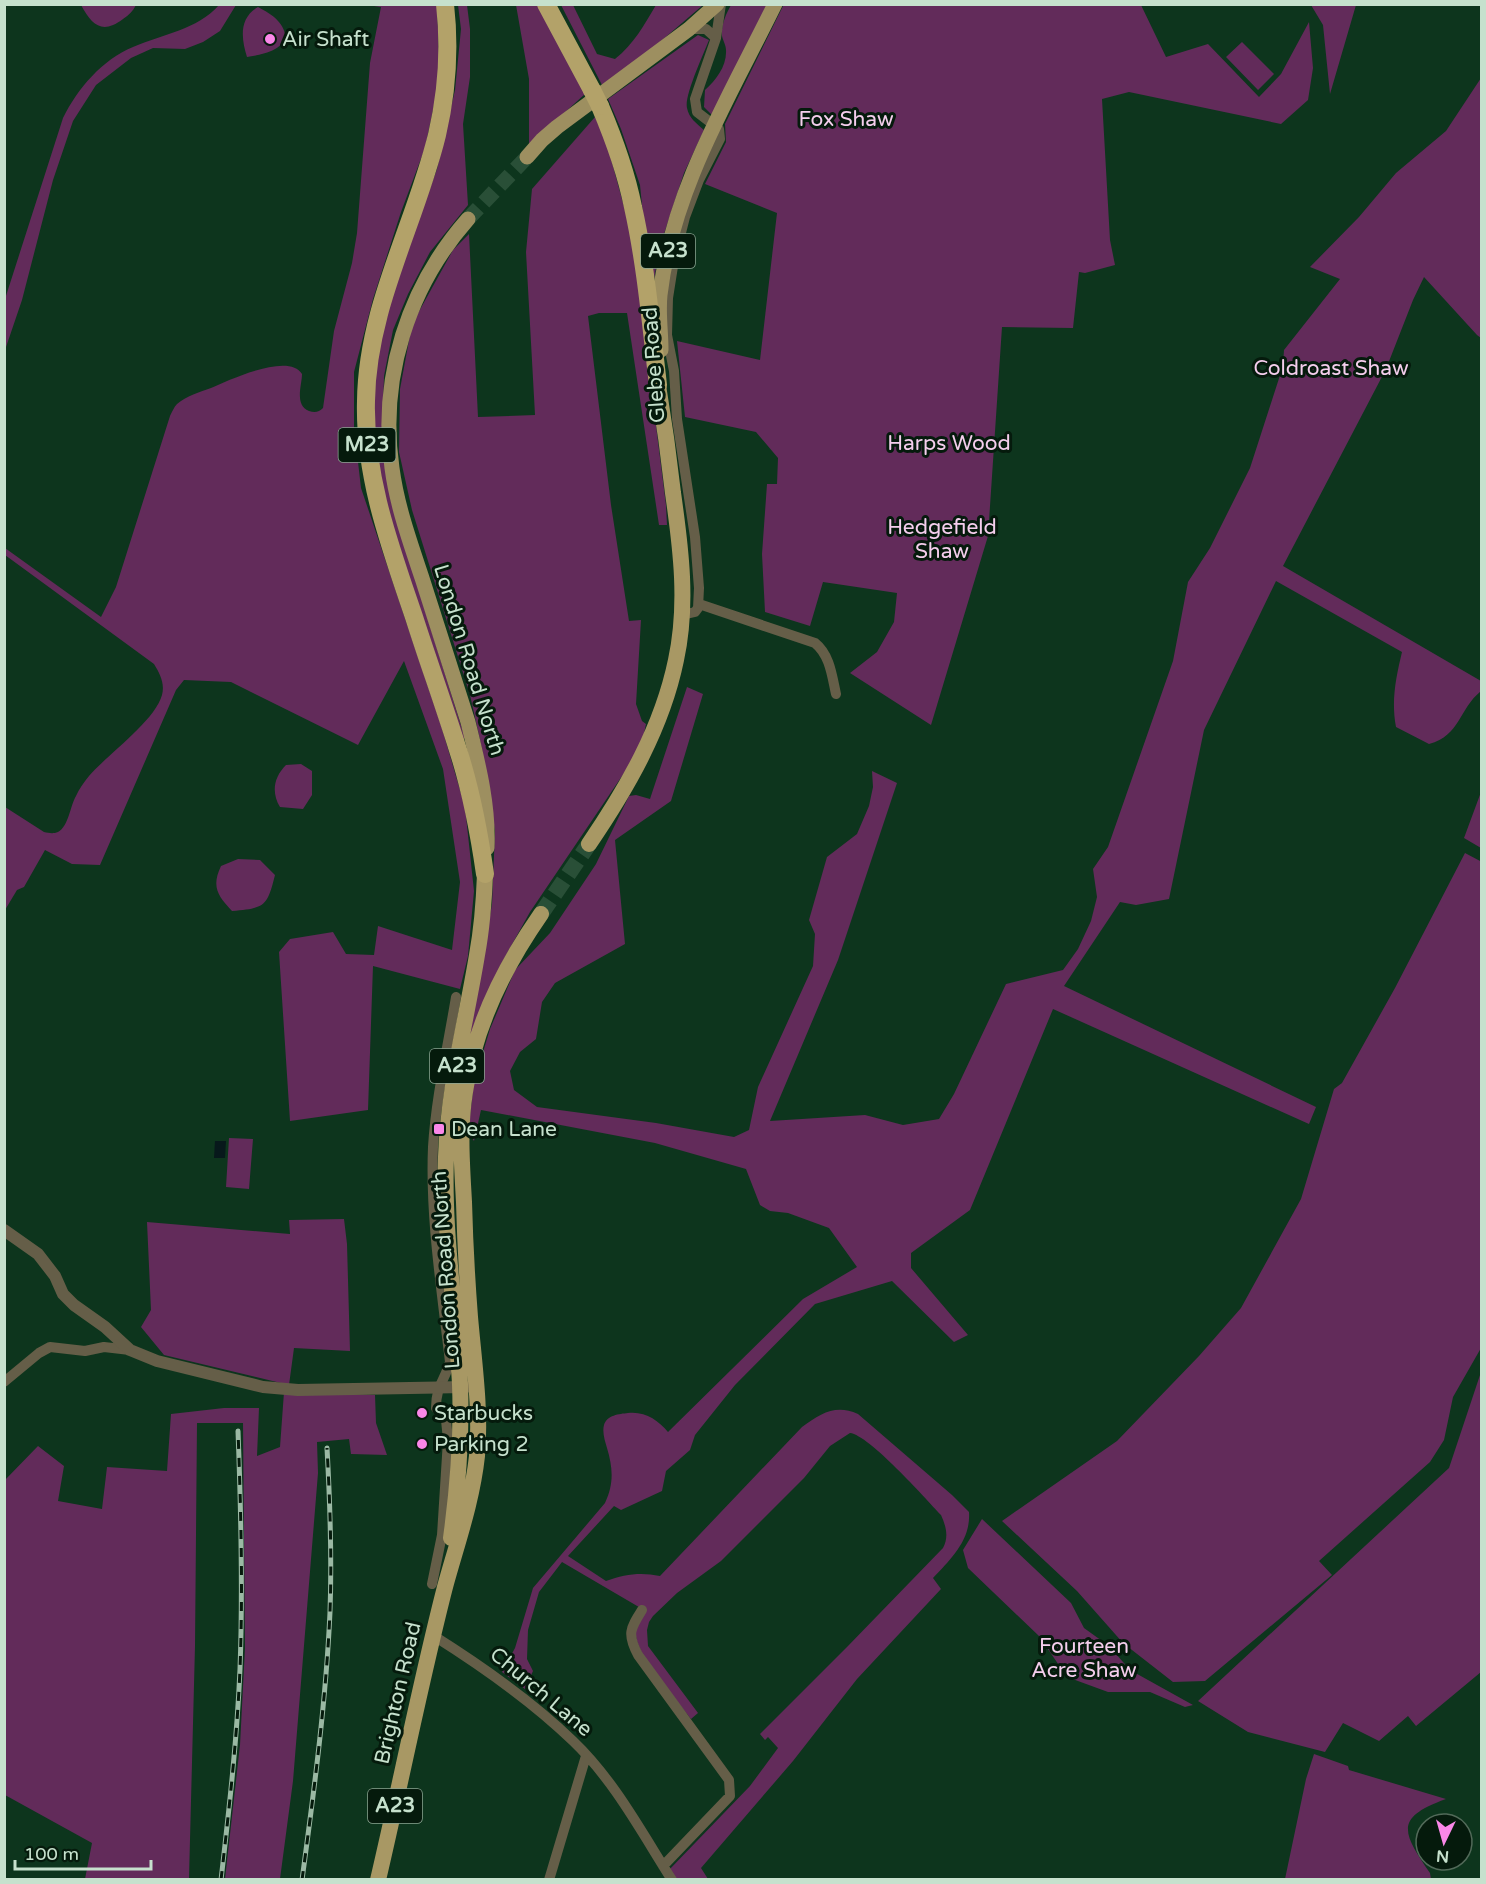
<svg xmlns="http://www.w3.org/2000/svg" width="1486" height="1884" viewBox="0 0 1486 1884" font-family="'Varela Round',sans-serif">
<rect width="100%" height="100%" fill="#0d351d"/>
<path fill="#622b5a" d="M 784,4 L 1141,5 L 1166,57 L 1208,44 L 1259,97 L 1281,74 L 1309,22 L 1313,68 L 1308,100 L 1281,124 L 1129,92 L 1102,99 L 1110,240 L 1115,265 L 1085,273 L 1079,272 L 1073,328 L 1002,327 L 988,536 L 931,725 L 850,673 L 877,652 L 894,622 L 897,593 L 823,582 L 810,626 L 765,612 L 762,554 L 767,484 L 777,484 L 778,458 L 756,432 L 685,417 L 677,341 L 760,360 L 777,213 L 705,184 L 726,142 L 725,124 Z
M 136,5 C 133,11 129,15 123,19 C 102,35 92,25 81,5 Z
M 219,5 L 236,5 L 220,31 L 203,42 L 185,49 L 153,48 L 131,58 L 96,85 L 73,121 L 53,180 L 22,300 L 5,350 L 5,299 L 63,118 C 78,88 102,60 133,47 C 163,34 197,30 219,5 Z
M 367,5 L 437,5 L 439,55 L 437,91 L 425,148 L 401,212 L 373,299 L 354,372 L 354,427 L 361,488 L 441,725 L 465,807 L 474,891 L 468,956 L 460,989 L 373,966 L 368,1110 L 290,1121 L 279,952 L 290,939 L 333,932 L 346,954 L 374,955 L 378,926 L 452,950 L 460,882 L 443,769 L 404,661 L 358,745 L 231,682 L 184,680 L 176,690 L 100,865 L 72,864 L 45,850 L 24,887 L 17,890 L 5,910 L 5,807 L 44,832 C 49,833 53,834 58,832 C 69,826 70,806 76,796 C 79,789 84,782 89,776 C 107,755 155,721 162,695 C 165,683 160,674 154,664 L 5,555 L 5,548 L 101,617 L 116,587 L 170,416 C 172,412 174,407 177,404 C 186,396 200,392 211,388 C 229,380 289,352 302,374 C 302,385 294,405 309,411 C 315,413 319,412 323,408 L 334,331 L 352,263 L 357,233 L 370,63 L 381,7 Z
M 458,5 L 467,5 L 470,29 L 470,77 L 463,124 L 468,205 L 430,252 L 408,294 L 393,330 L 384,376 L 382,443 L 391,501 L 464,735 L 464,746 L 381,491 L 373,424 L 375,359 L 397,279 L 437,169 L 455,90 L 461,29 Z
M 516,5 L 539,5 L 585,94 L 529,145 L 529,79 Z
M 561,5 L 573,5 L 597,54 L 615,59 C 634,44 644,25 656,5 L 703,5 L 654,47 L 602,85 Z
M 731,5 L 769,5 L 713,116 L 704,107 L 705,90 C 716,80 727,66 726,50 C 726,45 723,41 722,36 C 721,25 726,14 731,5 Z
M 1311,5 L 1356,5 L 1330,94 L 1323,25 Z
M 258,7 C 265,11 273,15 278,21 C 300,46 265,55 247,57 C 241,38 239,18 258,7 Z
M 698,35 L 709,40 C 704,53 684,96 687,108 C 689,118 696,123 704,130 L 684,173 L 660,246 L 651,296 L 640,185 L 621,129 L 608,99 Z
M 1242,42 L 1274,74 L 1258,90 L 1226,57 Z
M 1481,78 L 1481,338 L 1477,335 L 1424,277 L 1413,300 L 1386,369 L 1283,566 L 1481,681 L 1481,691 C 1458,710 1461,735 1429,744 L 1396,727 C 1391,701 1396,677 1402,652 L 1276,581 L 1204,730 L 1169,899 L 1136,905 L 1120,902 L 1064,986 L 1316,1107 L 1309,1124 L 1053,1009 L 970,1210 L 911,1253 L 911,1268 L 968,1335 L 954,1342 L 892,1281 L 815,1304 L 735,1385 L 695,1435 L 690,1450 L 666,1471 L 662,1491 L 621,1510 L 614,1506 L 568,1556 L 606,1581 C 625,1574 641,1572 660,1576 L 802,1427 C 821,1413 836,1404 858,1414 L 952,1495 L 969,1512 C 971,1540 951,1559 933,1578 L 941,1589 L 857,1679 L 793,1761 L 701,1868 L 708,1879 L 674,1879 L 668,1871 L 750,1786 L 778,1748 L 768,1737 L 765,1740 L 760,1734 L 847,1647 L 943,1548 C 949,1537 946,1526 941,1515 C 925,1498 869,1435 850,1433 L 830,1446 L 804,1478 L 721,1561 L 677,1593 L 653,1616 L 649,1622 L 647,1630 L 648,1646 L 698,1713 L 691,1719 C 676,1699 640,1660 636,1637 C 634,1627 639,1619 644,1610 L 562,1562 L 539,1592 L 528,1630 L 527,1659 L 533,1671 L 525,1689 L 502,1672 L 515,1648 L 533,1588 L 605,1503 C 614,1484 613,1468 607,1448 C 605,1441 602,1432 604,1425 C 607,1415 619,1414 628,1413 C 645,1411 658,1420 668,1432 L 803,1299 L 857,1267 L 829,1228 L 788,1213 L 770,1211 L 760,1205 L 746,1169 L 655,1143 L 481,1110 L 474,1141 L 468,1132 L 474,1082 L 490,1029 L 515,970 L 550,933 L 596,864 L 629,796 L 636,795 L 650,799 L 687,687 L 703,694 L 671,801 L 615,840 L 625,944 L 555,983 L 542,1002 L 536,1039 L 520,1052 L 510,1071 L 514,1090 L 537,1107 L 656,1123 L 734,1137 L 749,1130 L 758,1087 L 813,966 L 815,934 L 809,920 L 827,857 L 857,834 L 869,806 L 873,787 L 872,771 L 897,783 L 838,960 L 770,1121 L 865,1115 L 903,1125 L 939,1119 L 954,1094 L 1006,984 L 1063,970 L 1078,949 L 1091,921 L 1097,897 L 1093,869 L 1108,847 L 1173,661 L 1188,582 L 1210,548 L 1250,468 L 1283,366 L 1284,350 L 1340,279 L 1310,267 L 1359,217 L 1396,173 L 1446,131 Z
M 595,117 L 607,144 L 632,236 L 666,505 L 667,525 L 659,525 L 627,313 L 599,313 L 588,316 L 611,505 L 629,621 L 641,620 L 636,704 L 642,721 L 646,724 L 641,748 L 530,912 L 500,966 L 466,1053 L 492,904 L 495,831 L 482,749 L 470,695 L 412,510 L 399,452 L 400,389 L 412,324 L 453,250 L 469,234 L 478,417 L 535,415 L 526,252 L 532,189 Z
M 301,764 L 312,771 L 312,795 L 303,809 L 280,807 C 271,792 274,777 286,765 Z
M 1481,792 L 1481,848 L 1464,838 Z
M 1465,853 L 1482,862 L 1481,1348 L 1453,1397 L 1444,1440 L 1430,1462 L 1319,1561 L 1332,1575 L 1205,1681 L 1173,1682 L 1123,1643 L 1077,1591 L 1002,1521 L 1117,1441 L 1199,1356 L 1241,1308 L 1301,1199 L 1334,1089 L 1342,1083 L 1395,988 Z
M 238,859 L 260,860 L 275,875 C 267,907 265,908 232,911 C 218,896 211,887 221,866 Z
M 229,1138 L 253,1139 L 249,1189 L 226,1187 Z
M 344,1219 L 347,1244 L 350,1351 L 294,1348 L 289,1385 L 164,1355 L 141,1327 L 151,1310 L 147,1222 L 290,1234 L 289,1220 Z
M 1481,1372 L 1481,1672 L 1416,1726 L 1408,1716 L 1379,1741 L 1343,1723 L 1325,1752 L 1248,1732 L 1198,1701 L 1449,1468 Z
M 284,1392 L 375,1395 L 376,1423 L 387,1455 L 351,1454 L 349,1439 L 317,1442 L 318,1473 L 293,1781 L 280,1879 L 225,1879 L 240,1745 L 245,1648 L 243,1423 L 197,1423 L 195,1646 L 189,1879 L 85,1879 L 92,1843 L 5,1795 L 5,1480 L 38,1446 L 64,1466 L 58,1501 L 102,1509 L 107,1467 L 167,1471 L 171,1414 L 224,1408 L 259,1408 L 257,1456 L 280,1447 Z
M 982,1519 L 1071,1603 L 1084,1628 L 1109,1646 L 1130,1670 L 1193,1705 L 1185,1707 L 1150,1692 L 1108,1692 L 1067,1677 L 1039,1636 L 968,1568 L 963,1550 Z
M 1314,1754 L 1348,1766 L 1349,1770 L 1446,1799 C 1393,1818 1403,1833 1430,1873 L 1431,1879 L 1285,1879 L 1306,1779 Z"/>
<path fill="#07181b" d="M 215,1141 L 226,1141 L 225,1158 L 214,1158 Z"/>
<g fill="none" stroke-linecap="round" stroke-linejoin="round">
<path stroke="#294f37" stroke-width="15" stroke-dasharray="15 8" stroke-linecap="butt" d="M 468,219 L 527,157"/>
<path stroke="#294f37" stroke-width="16" stroke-dasharray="16 8" stroke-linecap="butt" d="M 541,914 L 589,844"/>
<path stroke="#655e48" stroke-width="10" d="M 689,29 L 706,29 L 716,38
M 699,604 L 815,643 C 830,655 832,676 836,694
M 682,615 L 695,612 L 698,608 L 699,588 L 695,537 L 677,419 L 674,371 L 667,335 L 668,298 L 674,260 L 685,217 L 699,180 L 720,139 L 719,129 L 697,112 L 695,99 L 716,38 L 721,4
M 4,1382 L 39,1353 L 50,1347 L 85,1351 L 104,1347 L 130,1350
M 432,1584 L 442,1535 L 448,1440 L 446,1420 L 436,1408 C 436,1386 444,1382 450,1362 C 442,1291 430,1218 433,1147 C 436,1097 448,1046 456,997
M 642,1610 C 630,1629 627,1634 638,1655 L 729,1780 L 730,1796 L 663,1866
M 434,1636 C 480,1665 534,1703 573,1741 C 614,1780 642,1833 672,1880
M 549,1880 L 586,1756"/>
<path stroke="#655e48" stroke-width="12" d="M 4,1230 L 38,1254 L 55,1276 L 63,1294 L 74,1305 L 105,1327 L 130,1350 L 157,1361 L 263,1387 L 298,1390 L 466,1387"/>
<path stroke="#9d8f60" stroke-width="15" d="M 527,157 L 542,140 L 557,127 L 689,29 L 717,4
M 468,219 C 408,287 379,378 392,468 C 397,506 410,542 422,578 C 437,626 453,674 468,722 C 478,763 489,805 487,848
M 661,350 C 661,332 658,313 660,295 C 672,190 729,98 775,4"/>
<path stroke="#a89864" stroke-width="16" d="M 589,844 C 627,788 662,728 676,660 C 688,605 681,549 673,493 C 669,457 664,421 658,385
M 451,1538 C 458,1487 462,1436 460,1384 C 456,1309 443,1233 446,1157 C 448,1089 466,1022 477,955 C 482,928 484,901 485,874
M 378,1880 C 401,1782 420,1684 445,1587 C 457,1543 472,1502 477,1456 C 481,1410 474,1363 470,1317 C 467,1278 465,1240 464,1202 C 462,1165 459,1129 465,1092 C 474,1028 504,967 541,914"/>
<path stroke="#b3a269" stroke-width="18" d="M 445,4 C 450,48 447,92 437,135 C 415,225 367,307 366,401 C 364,477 390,546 414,617 C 428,661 444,705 458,750 C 471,790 479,832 485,874
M 546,4 L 592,90
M 600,106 C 614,139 626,172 633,207 C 646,265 651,326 658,385"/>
<g stroke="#9bb9a4" stroke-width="5">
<path id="rail" d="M 221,1880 C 229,1810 237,1740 240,1669 C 243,1590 241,1510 238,1431
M 302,1880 C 314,1791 326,1701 330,1612 C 332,1557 330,1502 327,1448"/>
</g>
<use href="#rail" stroke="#051a0c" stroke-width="3" stroke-dasharray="9" stroke-linecap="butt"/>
<path stroke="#b3a269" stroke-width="18" d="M 592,90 L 600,106"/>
</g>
<g fill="#fa87e8" stroke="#051a0c" stroke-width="2">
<circle cx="270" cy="39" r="6"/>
<rect x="433" y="1123" width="12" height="12" rx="3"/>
<circle cx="422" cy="1413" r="6"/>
<circle cx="422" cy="1444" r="6"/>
</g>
<g text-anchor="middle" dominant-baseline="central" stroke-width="6" stroke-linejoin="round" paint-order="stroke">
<g fill="#051a0c" stroke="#8ca593" stroke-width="1.5">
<rect x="641" y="234" width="54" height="34" rx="4.5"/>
<rect x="338.5" y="428" width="57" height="34" rx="4.5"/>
<rect x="430" y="1049" width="54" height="34" rx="4.5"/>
<rect x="368" y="1789" width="54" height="34" rx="4.5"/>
</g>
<g font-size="20" font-weight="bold" fill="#c6e1cd">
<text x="668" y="251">A23</text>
<text x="367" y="445">M23</text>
<text x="457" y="1066">A23</text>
<text x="395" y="1806">A23</text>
</g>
<g font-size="21" fill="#c6e1cd" stroke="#051a0c" text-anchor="start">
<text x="282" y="39">Air Shaft</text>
<text x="451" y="1129">Dean Lane</text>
<text x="434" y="1413">Starbucks</text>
<text x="434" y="1444">Parking 2</text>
</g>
<g font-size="21" fill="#f5ceed" stroke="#051a0c">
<text x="846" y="119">Fox Shaw</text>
<text x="1331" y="368">Coldroast Shaw</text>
<text x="949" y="443">Harps Wood</text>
<text x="942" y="527">Hedgefield<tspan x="942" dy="24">Shaw</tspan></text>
<text x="1084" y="1646">Fourteen<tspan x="1084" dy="24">Acre Shaw</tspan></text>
</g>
<g font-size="21" fill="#c6e1cd" stroke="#051a0c">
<text transform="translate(654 365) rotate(-94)">Glebe Road</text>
<text transform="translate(469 660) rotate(73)">London Road North</text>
<text transform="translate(446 1270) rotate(-94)">London Road North</text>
<text transform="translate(541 1692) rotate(40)">Church Lane</text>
<text transform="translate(398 1693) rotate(-77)">Brighton Road</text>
</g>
</g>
<rect width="1486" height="1884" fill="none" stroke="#c6e1cd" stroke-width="12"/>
<g transform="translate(1444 1842) rotate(185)"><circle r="28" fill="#051a0c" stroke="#526a59" stroke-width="1.5"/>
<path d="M0-4.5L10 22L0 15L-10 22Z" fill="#fa87e8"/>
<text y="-9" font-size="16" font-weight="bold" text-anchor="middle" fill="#c6e1cd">N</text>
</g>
<path d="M15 1860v9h136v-9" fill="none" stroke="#c6e1cd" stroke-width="3"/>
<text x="24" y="1860" font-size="18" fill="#c6e1cd" stroke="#051a0c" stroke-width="4.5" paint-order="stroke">100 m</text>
</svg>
